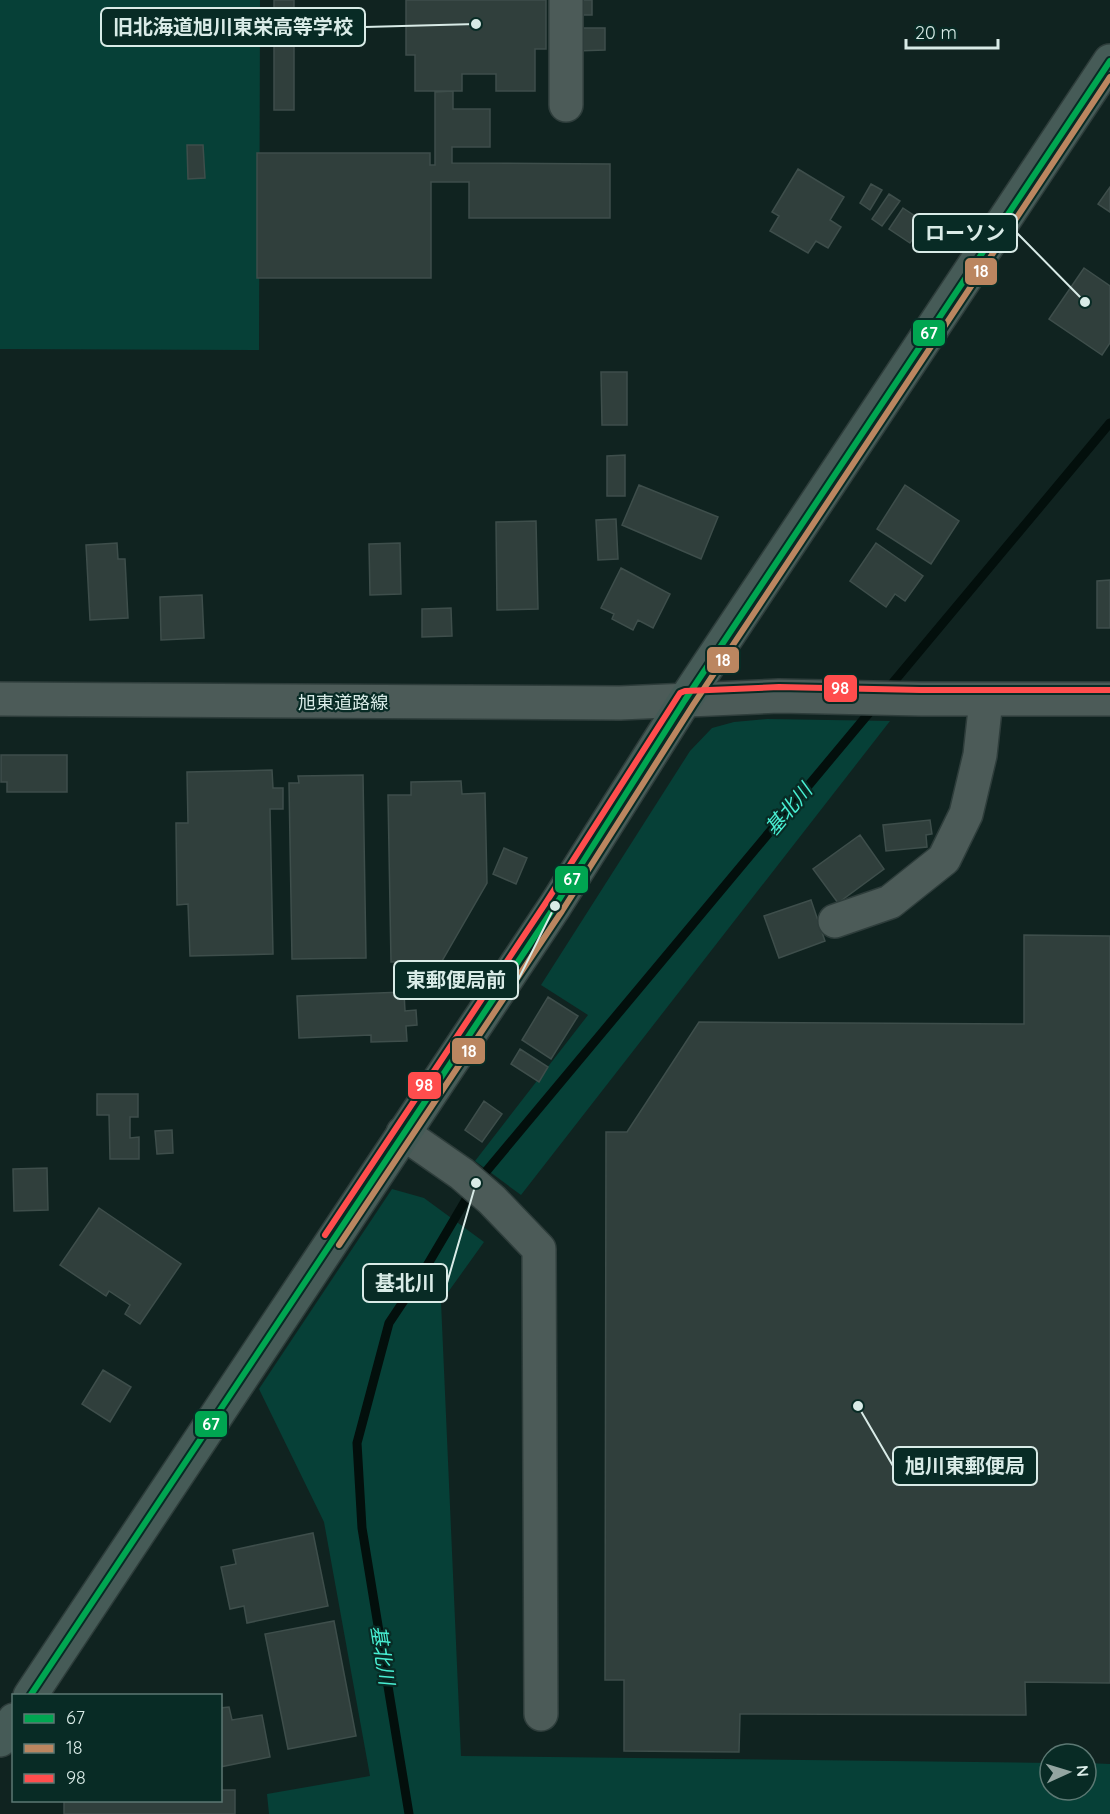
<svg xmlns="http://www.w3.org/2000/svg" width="1110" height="1814" viewBox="0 0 1110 1814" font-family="Quicksand,'Noto Sans JP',sans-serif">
<rect width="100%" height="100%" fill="#102320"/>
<path fill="#064037" d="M 0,0 L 260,0 L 259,350 L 0,349 Z
M 767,719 L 890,721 L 521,1195 L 475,1161 L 588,1015 L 541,985 L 690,751 L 712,728 L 734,722 Z
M 392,1189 L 424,1198 L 484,1242 L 441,1302 L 461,1756 L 1050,1763 L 1050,1790 L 1086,1790 L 1086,1763 L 1110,1764 L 1110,1814 L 269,1814 L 267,1794 L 370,1776 L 324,1522 L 259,1389 Z"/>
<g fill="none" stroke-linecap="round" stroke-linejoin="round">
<path stroke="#030f0c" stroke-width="9" d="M 886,691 L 1110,423
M 479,1180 L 874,707
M 409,1814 L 362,1528 L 357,1443 L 389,1323 L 425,1269 L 471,1191"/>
</g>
<path fill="#303f3c" stroke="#3e4e4b" stroke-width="1.5" d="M 274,0 L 294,0 L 294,110 L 274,110 Z
M 406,0 L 546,0 L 546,49 L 535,49 L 535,91 L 496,91 L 496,74 L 462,74 L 462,91 L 415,91 L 415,55 L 406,55 Z
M 574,0 L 592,0 L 592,15 L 573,15 Z
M 576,28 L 605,28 L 605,50 L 576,51 Z
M 453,91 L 453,109 L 490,109 L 490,147 L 452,147 L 452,163 L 610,164 L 610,218 L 469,218 L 469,182 L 431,182 L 431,278 L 257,278 L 257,153 L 430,153 L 430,165 L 435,165 L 435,92 Z
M 187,145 L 203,145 L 205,178 L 188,179 Z
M 798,169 L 844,197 L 830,220 L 841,227 L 828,248 L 816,241 L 808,253 L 770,231 L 779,216 L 772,212 Z
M 871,184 L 882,190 L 870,210 L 860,203 Z
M 1110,187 L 1110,212 L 1098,204 Z
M 889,194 L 900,201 L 882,226 L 872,219 Z
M 903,208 L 924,222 L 910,243 L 889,229 Z
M 1084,268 L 1110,286 L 1110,343 L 1102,355 L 1049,319 Z
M 601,372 L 627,372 L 627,425 L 602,425 Z
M 625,455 L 625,496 L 607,496 L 607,456 Z
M 639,485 L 718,517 L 701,559 L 622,525 Z
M 905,485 L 959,521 L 931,564 L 877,529 Z
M 616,519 L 618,559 L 598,560 L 596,520 Z
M 536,521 L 538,609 L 497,610 L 496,522 Z
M 117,543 L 118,559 L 125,559 L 128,618 L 90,620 L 86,545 Z
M 400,543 L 401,594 L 370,595 L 369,544 Z
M 876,543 L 923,576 L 905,601 L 895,594 L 886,607 L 850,581 Z
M 621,568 L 670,594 L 653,628 L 638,620 L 633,630 L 612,619 L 614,614 L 601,608 Z
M 1110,580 L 1110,628 L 1097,628 L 1097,581 Z
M 202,595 L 204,638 L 161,640 L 160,597 Z
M 451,608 L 452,636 L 422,637 L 422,609 Z
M 1,755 L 67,755 L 67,792 L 7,792 L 7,782 L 1,782 Z
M 272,770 L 273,788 L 283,788 L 283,809 L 270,809 L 273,954 L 190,956 L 188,904 L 177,905 L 176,823 L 188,823 L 187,772 Z
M 363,775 L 366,958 L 292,959 L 289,783 L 299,783 L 298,776 Z
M 461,781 L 462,794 L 485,793 L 487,883 L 442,961 L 391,962 L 388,795 L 411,795 L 411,782 Z
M 930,820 L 932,834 L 926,835 L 927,847 L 886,851 L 883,825 Z
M 860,835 L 884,869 L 838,903 L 813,869 Z
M 504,848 L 527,858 L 516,884 L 493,874 Z
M 811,900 L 825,941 L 779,958 L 764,916 Z
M 1024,935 L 1110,936 L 1110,1683 L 1025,1682 L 1026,1715 L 740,1714 L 739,1752 L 624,1751 L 624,1680 L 605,1680 L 606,1132 L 627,1132 L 699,1022 L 1024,1024 Z
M 404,992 L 405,1011 L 416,1010 L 417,1025 L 406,1026 L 407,1041 L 371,1042 L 371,1035 L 299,1038 L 297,996 Z
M 548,997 L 578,1016 L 551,1059 L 522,1040 Z
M 520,1049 L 548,1067 L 539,1082 L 511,1064 Z
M 97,1094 L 138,1094 L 138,1117 L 130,1117 L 130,1138 L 139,1137 L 139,1159 L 110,1159 L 109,1115 L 97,1115 Z
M 484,1101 L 502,1114 L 482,1142 L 465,1130 Z
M 172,1130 L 173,1153 L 157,1154 L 155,1131 Z
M 47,1168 L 48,1210 L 14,1211 L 13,1169 Z
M 99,1208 L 181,1264 L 140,1324 L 125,1314 L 130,1305 L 109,1291 L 106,1296 L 60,1265 Z
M 103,1370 L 131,1387 L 110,1422 L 82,1404 Z
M 313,1533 L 328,1606 L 247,1623 L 244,1606 L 230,1609 L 221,1567 L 236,1564 L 233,1550 Z
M 334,1621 L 356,1736 L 288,1749 L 265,1634 Z
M 229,1707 L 232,1720 L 262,1715 L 270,1757 L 220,1767 L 220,1708 Z
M 220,1790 L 235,1790 L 235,1814 L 64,1814 L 64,1800 L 220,1800 Z"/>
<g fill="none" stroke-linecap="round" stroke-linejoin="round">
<g stroke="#2e3d3b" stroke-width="36">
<path id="minor" d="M 566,105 L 566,0
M 0,699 L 620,703 L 779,696 L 921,699 L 1110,699
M 835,921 L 890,902 L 944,859 L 966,814 L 980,755 L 986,700
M 403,1133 L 462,1174 L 492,1200 L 539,1249 L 541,1714"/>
</g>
<g stroke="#2e3d3b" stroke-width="36">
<path id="major" d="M 30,1696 L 555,906 L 685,700 L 1110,61
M 0,1740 L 14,1720"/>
</g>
<use href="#minor" stroke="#4c5b58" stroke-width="33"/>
<use href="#major" stroke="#465b57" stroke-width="33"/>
<g stroke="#082b25" stroke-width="10">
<path id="bus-1" d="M 30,1696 L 555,906 L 685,700 L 1110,61"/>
</g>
<g stroke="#082b25" stroke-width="10">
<path id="bus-2" d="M 339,1245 L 562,911 L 693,705 L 1110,77"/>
</g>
<g stroke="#082b25" stroke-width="10">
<path id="bus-3" d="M 325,1235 L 547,901 L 680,693 L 685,691 L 779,687 L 921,690 L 1110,690"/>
</g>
<use href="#bus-1" stroke="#00a651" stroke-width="6"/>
<use href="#bus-2" stroke="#bb8660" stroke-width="6"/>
<use href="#bus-3" stroke="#ff4d4d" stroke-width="6"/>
</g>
<g text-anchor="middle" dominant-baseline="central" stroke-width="4.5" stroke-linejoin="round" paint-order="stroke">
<g font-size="18" fill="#d9ebe7" stroke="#082b25">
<text x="343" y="702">旭東道路線</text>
</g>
<g font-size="20" font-style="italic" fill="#48eed2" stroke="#082b25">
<text transform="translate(788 809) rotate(-50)">基北川</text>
<text transform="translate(383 1655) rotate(81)">基北川</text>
</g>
</g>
<path fill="none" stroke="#d9ebe7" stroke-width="2" d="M476 24L365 27M1085 302L1017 233M555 906L518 980M476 1183L447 1283M858 1406L893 1466"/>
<g fill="#d9ebe7" stroke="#082b25" stroke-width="2">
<circle cx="476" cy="24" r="6"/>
<circle cx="1085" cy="302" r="6"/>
<circle cx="555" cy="906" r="6"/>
<circle cx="476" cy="1183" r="6"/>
<circle cx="858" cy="1406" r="6"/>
</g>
<g fill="#082b25" stroke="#d9ebe7" stroke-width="2">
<rect x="101" y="8" width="264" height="38" rx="6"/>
<rect x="913" y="214" width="104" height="38" rx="6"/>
<rect x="394" y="961" width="124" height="38" rx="6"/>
<rect x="363" y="1264" width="84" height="38" rx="6"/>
<rect x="893" y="1447" width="144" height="38" rx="6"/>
</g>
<g font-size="20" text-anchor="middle" font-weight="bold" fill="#d9ebe7">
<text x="233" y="34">旧北海道旭川東栄高等学校</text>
<text x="965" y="240">ローソン</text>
<text x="456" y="987">東郵便局前</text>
<text x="405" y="1290">基北川</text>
<text x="965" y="1473">旭川東郵便局</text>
</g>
<g stroke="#082b25" stroke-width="2">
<rect x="964" y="257" width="34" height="29" rx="6" fill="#bb8660"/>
<rect x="912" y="319" width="34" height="28" rx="6" fill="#00a651"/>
<rect x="706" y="646" width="34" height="28" rx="6" fill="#bb8660"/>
<rect x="823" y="674" width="35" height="29" rx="6" fill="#ff4d4d"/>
<rect x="554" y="865" width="35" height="29" rx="6" fill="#00a651"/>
<rect x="451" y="1037" width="35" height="28" rx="6" fill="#bb8660"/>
<rect x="407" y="1071" width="35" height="29" rx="6" fill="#ff4d4d"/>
<rect x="194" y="1410" width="34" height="28" rx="6" fill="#00a651"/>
</g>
<g font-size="16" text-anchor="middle" font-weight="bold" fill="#fff">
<text x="981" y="277">18</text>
<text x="929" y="339">67</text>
<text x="723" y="666">18</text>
<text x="840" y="694">98</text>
<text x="572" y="885">67</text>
<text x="469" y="1057">18</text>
<text x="424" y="1091">98</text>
<text x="211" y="1430">67</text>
</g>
<rect x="12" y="1694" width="210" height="108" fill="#082b25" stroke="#5c7873" stroke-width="1.5"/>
<rect x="24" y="1714" width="30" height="9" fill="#00a651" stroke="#5c7873" stroke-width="1.5"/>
<text x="66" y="1724" font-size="18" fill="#d9ebe7">67</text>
<rect x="24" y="1744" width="30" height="9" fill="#bb8660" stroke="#5c7873" stroke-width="1.5"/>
<text x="66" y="1754" font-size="18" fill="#d9ebe7">18</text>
<rect x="24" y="1774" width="30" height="9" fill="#ff4d4d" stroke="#5c7873" stroke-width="1.5"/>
<text x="66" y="1784" font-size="18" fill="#d9ebe7">98</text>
<g transform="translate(1068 1772) rotate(86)"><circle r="28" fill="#082b25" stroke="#5c7873" stroke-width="1.5"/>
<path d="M0-4.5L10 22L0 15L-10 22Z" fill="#93a5a1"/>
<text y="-9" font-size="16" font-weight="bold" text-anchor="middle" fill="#d9ebe7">N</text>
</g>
<path d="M906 39v9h92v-9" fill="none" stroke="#d9ebe7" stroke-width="3"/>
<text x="915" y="39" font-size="18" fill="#d9ebe7" stroke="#082b25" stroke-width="4.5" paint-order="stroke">20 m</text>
</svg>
